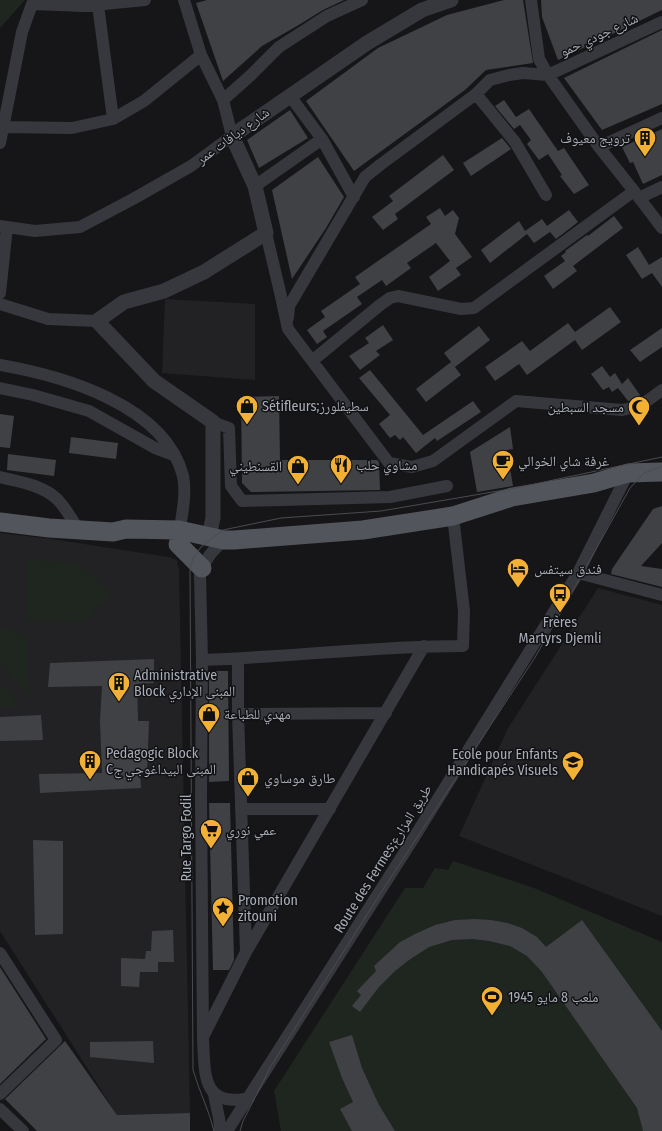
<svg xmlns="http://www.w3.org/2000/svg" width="662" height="1131" viewBox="0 0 662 1131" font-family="'Fira Sans Condensed','Noto Naskh Arabic',sans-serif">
<rect width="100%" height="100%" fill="#161618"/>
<path fill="#222225" d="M 165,299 L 255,304 L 255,380 L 162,373 Z
M 0,533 L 52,539 L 168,557 L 177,560 L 179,571 L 190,1113 L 117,1115 L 0,931 Z
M 598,588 L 662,605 L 662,916 L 459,836 L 508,728 Z"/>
<path fill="#1e261f" d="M 0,0 L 25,0 L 0,28 Z
M 27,560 L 78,563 L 112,593 L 84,622 L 28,621 Z
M 0,628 L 27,635 L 29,699 L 0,661 Z
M 0,688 L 8,688 L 18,706 L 0,706 Z
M 453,861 L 534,888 L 662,942 L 662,1131 L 281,1131 L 274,1091 L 405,888 L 423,888 L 435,868 L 448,870 Z"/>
<path fill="#404145" d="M 207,0 L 344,0 L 323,10 L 297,26 L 262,46 L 223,81 L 196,3 Z
M 504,0 L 523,0 L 533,63 L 486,70 L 465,90 L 354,171 L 306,101 L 378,48 L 447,15 Z
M 541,0 L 662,0 L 662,10 L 558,60 L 542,17 Z
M 662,30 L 662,104 L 602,130 L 564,78 Z
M 504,100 L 516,117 L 529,109 L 558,151 L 564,148 L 589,185 L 574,194 L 560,176 L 562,175 L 548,154 L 539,160 L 527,144 L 531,140 L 520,125 L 514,129 L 495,106 Z
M 290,110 L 308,138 L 259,168 L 247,140 Z
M 662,129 L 662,175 L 643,184 L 633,162 L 630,163 L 622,147 Z
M 502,138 L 511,149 L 471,176 L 463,163 Z
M 443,155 L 454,170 L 395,214 L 398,219 L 383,230 L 372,217 L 393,201 L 389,196 Z
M 318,157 L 344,197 L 326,228 L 292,279 L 272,190 Z
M 440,208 L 445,216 L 453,210 L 459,218 L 455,234 L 472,257 L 456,268 L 461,275 L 438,291 L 429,277 L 450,261 L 436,243 L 407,263 L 411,268 L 386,286 L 382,280 L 357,297 L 362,304 L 323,331 L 327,337 L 317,344 L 307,330 L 325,317 L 321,311 L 360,284 L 355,277 L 431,224 L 426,217 Z
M 569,210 L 578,222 L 556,239 L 550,232 L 534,243 L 527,234 L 490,263 L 481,250 L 519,221 L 525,231 L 542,219 L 547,226 Z
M 614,216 L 623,228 L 573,266 L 577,271 L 553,289 L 544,276 L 565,261 L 561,256 L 566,252 L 565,251 L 587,235 L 588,236 Z
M 638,247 L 649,265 L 662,257 L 662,287 L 652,273 L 642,279 L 626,255 Z
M 610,307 L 621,322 L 582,350 L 575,340 L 527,375 L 519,364 L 495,381 L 485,367 L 522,341 L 530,351 L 568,323 L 575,332 Z
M 383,325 L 393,340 L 376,351 L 380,355 L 360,370 L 349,356 L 369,343 L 365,338 Z
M 479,326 L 490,340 L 455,367 L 444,353 Z
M 662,328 L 662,347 L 640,362 L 630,350 Z
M 451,362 L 461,375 L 426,402 L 416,389 Z
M 602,366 L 610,377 L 615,373 L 622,384 L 628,378 L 640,395 L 635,400 L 628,401 L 618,388 L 612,392 L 609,387 L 603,390 L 591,374 Z
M 370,370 L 423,435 L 473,401 L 481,412 L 437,441 L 435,438 L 416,453 L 403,437 L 400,440 L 395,435 L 390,438 L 379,424 L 390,415 L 359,378 Z
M 279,396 L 280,460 L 377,460 L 379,462 L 380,490 L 251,492 L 242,483 L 241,397 Z
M 0,414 L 14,416 L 10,448 L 0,447 Z
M 510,427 L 513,449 L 507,450 L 513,486 L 477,492 L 470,452 Z
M 71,437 L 118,443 L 116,459 L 69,453 Z
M 8,454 L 56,460 L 54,476 L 7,470 Z
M 662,506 L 662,543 L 641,566 L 662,569 L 662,587 L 611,574 L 612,569 L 653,509 Z
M 154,659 L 154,683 L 137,684 L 138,721 L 149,721 L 147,774 L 140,773 L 141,788 L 40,793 L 39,774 L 102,773 L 100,721 L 102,686 L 48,687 L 50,663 Z
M 209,671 L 228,671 L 229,781 L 209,782 Z
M 41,715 L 43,740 L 0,741 L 0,717 Z
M 209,803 L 230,803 L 234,960 L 229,970 L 213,970 Z
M 33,840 L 63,841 L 63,934 L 35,935 Z
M 475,919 L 491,920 L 507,923 L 522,928 L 537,937 L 546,947 L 582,920 L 662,1031 L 662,1131 L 643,1131 L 637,1108 L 542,972 L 527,956 L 510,946 L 489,941 L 473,939 L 452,940 L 429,947 L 409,960 L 395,971 L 379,987 L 360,1012 L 352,1006 L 361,995 L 357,991 L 376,971 L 374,966 L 400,942 L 415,934 L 435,925 L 455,920 Z
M 173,930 L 174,962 L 158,962 L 158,972 L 140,972 L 139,987 L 121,986 L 121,958 L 145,959 L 146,951 L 151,951 L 152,931 Z
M 0,967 L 46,1039 L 0,1084 Z
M 352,1035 L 362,1068 L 379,1105 L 395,1131 L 352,1131 L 340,1109 L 353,1102 L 342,1078 L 329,1042 Z
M 65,1041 L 117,1115 L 190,1113 L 190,1131 L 37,1131 L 5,1099 Z
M 153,1041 L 154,1063 L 90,1057 L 90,1042 Z"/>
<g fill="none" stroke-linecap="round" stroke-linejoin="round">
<path stroke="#37383d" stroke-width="12" d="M 531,0 L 539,59 L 548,75 L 599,147 L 634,191 L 662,228
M 98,5 L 113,119
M 476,94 L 515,142 L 546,195
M 290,96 L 322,139 L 354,197
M 223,100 L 251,75 L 279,47 L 327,16 L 362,0
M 3,127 L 72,128 L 113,119 L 144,101 L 201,55
M 0,143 L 22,32 L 32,4 L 84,6 L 145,0
M 599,147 L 662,118
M 255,186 L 322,139
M 639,198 L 662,187
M 0,226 L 35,231 L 80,227 L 133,199 L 191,166 L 232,136 L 223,100 L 201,55 L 184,0
M 266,233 L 280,292 L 288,329 L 389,463 L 412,467 L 433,461 L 516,401 L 622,410 L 640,406 L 662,390
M 0,293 L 7,227
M 0,304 L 48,319 L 97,321
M 288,318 L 289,306 L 365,177 L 380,165 L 476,94 L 490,80 L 509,75 L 523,73 L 548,75 L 662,22
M 312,361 L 380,305 L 390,298 L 398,296 L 461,309 L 474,308 L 634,191
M 0,365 C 63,376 165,405 183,476 C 187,496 181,517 179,536
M 0,388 L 33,395 L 89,411 L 155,448 L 174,455
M 213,422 L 229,428 L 231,486 L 242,501 L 390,497 L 447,486
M 0,477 C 20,482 42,485 57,499 C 66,508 72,520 79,530
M 224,540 C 213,550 204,560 200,575 L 202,660 L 201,796 L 203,1038 C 205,1073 201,1108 249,1098
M 578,573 L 662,595
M 238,659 L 238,714 L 246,952
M 202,660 C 289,657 376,646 463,646 L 464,611 L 453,516
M 238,714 L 386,713
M 241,809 L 330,809
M 0,953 L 56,1040 L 0,1094
M 204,1035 L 246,952 L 424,646
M 214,1094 L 219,1118 L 220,1131
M 0,1109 L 23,1131
M 227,1131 L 415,836 L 578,573 L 628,473"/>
<path stroke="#37383d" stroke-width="15" d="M 209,536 L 213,518 L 213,422 L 154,381 L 97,321 L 124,302 L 164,291 L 204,272 L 266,233 L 255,186 L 232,136 L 367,43 L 422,10 L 451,0"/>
<path stroke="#53555c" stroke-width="19" d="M 0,522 L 49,528 L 113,532 L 126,529 L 179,530 L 224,540 L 234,540 L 363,530 L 453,516 L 512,497 L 594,483 L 628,473 L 662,472
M 178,544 L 202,568"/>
<path stroke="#4a4c52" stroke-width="1" d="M 214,1131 C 209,1110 199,1091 193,1070 L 190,570 L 193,558 L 201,547 L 223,530 L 281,518 L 381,511 L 516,488 L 662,457
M 240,1131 L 243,1121 L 271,1066 L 382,891 L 534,659 L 560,614 L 630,488 L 644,473 L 662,466"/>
</g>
<defs>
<g id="building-pin" transform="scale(1.15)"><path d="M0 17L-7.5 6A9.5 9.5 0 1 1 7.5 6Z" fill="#f2b134" stroke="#111113"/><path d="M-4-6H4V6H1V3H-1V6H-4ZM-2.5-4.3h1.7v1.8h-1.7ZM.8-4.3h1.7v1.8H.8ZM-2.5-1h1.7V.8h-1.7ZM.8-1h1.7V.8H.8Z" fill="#111"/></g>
<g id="shop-pin" transform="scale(1.15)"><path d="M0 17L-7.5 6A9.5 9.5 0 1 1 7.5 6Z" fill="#f2b134" stroke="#111113"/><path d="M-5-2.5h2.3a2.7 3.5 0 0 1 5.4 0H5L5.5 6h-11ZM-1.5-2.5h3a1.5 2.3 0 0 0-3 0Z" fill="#111"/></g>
<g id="mosque-pin" transform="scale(1.15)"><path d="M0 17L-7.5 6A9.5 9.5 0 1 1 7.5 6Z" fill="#f2b134" stroke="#111113"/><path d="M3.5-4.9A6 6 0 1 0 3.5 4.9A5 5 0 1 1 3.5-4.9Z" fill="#111"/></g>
<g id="cafe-pin" transform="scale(1.15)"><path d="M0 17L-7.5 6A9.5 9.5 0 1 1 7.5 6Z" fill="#f2b134" stroke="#111113"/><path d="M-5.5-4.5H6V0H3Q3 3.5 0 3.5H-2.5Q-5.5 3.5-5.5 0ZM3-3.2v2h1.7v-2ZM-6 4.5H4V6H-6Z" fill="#111"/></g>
<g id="restaurant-pin" transform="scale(1.15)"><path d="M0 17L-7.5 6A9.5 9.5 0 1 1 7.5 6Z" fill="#f2b134" stroke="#111113"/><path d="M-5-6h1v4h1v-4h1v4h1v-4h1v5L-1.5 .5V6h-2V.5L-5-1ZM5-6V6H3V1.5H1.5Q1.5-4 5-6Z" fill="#111"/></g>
<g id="hotel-pin" transform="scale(1.15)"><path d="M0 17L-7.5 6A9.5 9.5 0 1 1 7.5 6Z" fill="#f2b134" stroke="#111113"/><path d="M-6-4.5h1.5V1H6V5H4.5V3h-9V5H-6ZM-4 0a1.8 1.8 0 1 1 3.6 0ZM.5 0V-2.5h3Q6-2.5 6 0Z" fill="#111"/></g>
<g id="bus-pin" transform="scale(1.15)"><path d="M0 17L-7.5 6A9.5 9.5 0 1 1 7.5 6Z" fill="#f2b134" stroke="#111113"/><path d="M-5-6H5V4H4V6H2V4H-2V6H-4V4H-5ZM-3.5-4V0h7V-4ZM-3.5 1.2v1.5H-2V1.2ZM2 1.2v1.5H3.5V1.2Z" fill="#111"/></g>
<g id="school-pin" transform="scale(1.15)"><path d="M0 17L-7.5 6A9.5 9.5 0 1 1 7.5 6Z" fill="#f2b134" stroke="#111113"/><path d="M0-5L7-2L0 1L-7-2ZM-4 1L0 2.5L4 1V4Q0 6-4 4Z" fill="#111"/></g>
<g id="supermarket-pin" transform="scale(1.15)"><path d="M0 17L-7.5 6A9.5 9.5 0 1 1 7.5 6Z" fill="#f2b134" stroke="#111113"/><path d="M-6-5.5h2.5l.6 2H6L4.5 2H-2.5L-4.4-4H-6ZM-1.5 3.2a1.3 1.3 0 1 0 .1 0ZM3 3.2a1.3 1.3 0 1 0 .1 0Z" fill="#111"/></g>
<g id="sight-pin" transform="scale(1.15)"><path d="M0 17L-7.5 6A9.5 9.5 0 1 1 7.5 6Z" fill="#f2b134" stroke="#111113"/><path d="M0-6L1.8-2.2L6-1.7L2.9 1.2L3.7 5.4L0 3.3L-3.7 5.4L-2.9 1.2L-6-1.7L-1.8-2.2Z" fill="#111"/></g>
<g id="stadium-pin" transform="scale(1.15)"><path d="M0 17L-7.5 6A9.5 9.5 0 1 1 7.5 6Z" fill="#f2b134" stroke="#111113"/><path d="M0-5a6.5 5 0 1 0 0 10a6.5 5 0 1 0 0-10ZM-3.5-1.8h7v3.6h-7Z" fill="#111"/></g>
</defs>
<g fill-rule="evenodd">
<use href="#building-pin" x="645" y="138"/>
<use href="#shop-pin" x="247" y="406"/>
<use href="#mosque-pin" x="639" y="407"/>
<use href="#cafe-pin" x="503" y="461"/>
<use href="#restaurant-pin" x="341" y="465"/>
<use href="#shop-pin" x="298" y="466"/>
<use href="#hotel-pin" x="518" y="569"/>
<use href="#bus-pin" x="560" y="594"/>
<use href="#building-pin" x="119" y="683"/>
<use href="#shop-pin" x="209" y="714"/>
<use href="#building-pin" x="90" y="761"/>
<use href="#school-pin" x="573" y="762"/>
<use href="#shop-pin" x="248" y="778"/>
<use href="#supermarket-pin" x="211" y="830"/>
<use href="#sight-pin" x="223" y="908"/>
<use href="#stadium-pin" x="492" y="997"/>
</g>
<g text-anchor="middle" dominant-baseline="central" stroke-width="3" stroke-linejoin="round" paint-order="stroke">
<g font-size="14" fill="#a8adb8" stroke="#111113">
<text transform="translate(599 35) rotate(-25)">شارع جودي حمو</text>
<text transform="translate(233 136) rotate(-36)">شارع ديافات عمر</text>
<text transform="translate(186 838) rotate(-90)">Rue Targo Fodil</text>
<text transform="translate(383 859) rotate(-58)">Route des Fermes;طريق المزارع</text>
</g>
<g font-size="14" fill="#a8adb8" stroke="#111113" text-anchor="start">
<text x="630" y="138" text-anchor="end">ترويج معيوف</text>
<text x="262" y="406">Sétifleurs;سطيفلورز</text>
<text x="624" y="407" text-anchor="end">مسجد السبطين</text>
<text x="518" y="461">غرفة شاي الخوالي</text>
<text x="356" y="465">مشاوي حلب</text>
<text x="282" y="466" text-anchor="end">القسنطيني</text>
<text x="534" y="569">فندق سيتفس</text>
<text x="560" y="622" text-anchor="middle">Frères<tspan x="560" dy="16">Martyrs Djemli</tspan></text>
<text x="134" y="675">Administrative<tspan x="134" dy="16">Block المبنى الإداري</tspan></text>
<text x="224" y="714">مهدي للطباعة</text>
<text x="106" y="753">Pedagogic Block<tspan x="106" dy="16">Cالمبنى البيداغوجي ج</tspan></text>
<text x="558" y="754" text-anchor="end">Ecole pour Enfants<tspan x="558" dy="16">Handicapés Visuels</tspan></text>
<text x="264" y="778">طارق موساوي</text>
<text x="226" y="830">عمي نوري</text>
<text x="238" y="900">Promotion<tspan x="238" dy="16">zitouni</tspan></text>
<text x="508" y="997">ملعب 8 مايو 1945</text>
</g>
</g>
</svg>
